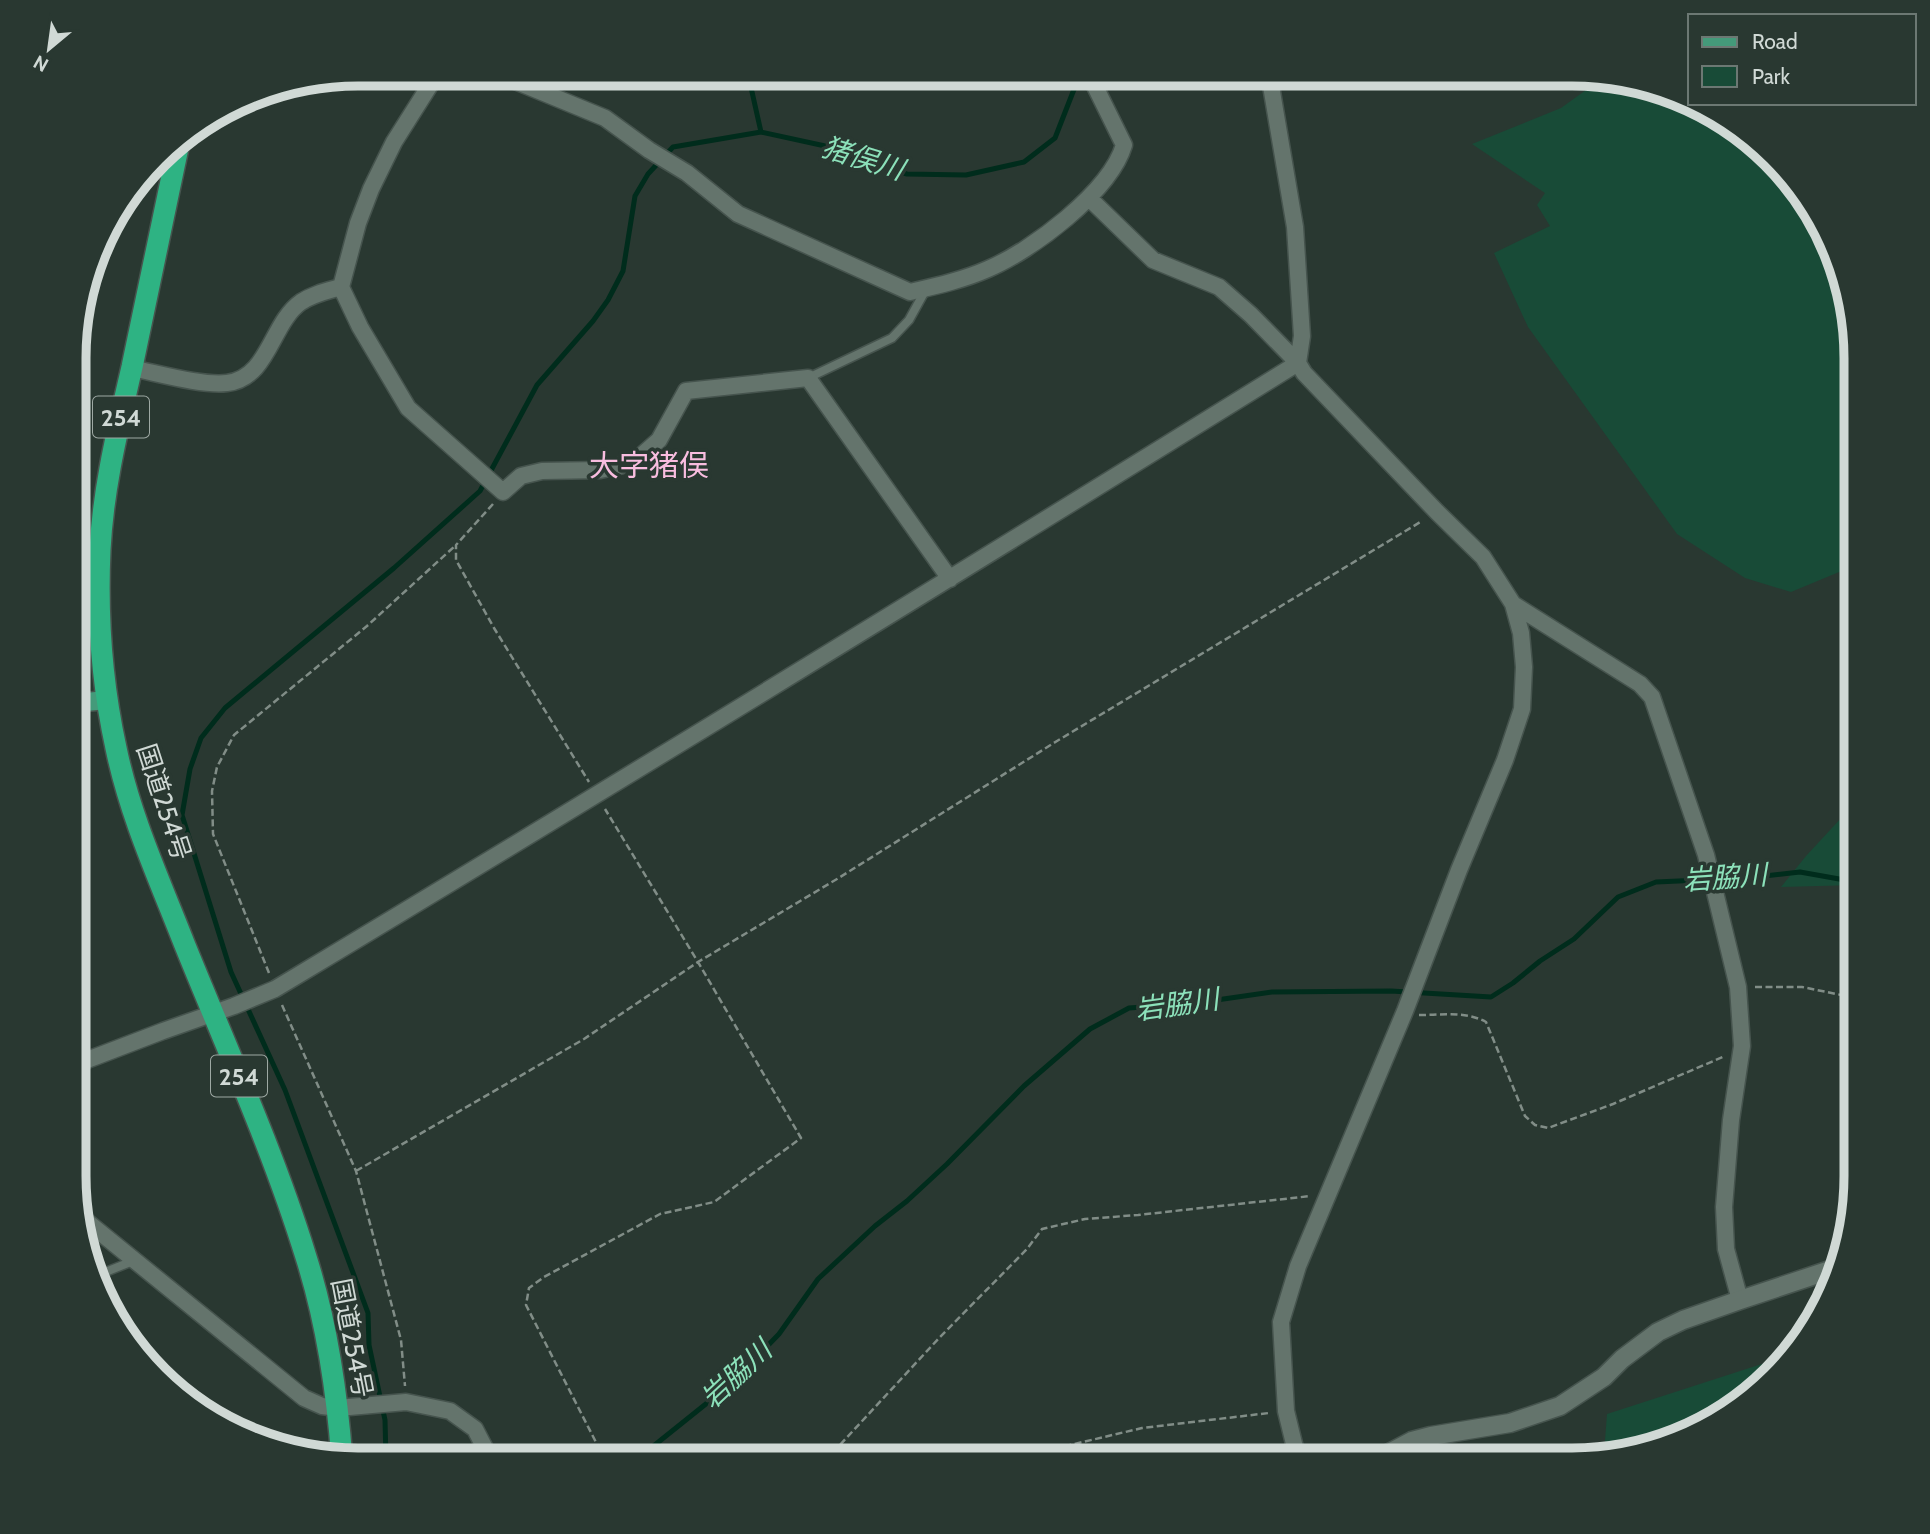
<svg xmlns="http://www.w3.org/2000/svg" width="1930" height="1534" viewBox="0 0 1930 1534" font-family="Cabin,'Noto Sans JP',sans-serif">
<rect width="100%" height="100%" fill="#293831"/>
<path fill="#184b37" d="M 1604,77 L 1680,95 L 1690,101 L 1690,103 L 1694,103 L 1760,144 L 1835,249 L 1856,358 L 1856,565 L 1791,592 L 1745,578 L 1677,534 L 1528,327 L 1494,253 L 1550,226 L 1537,205 L 1545,193 L 1472,144 L 1561,108 Z
M 1856,802 L 1856,885 L 1781,887 L 1806,856 Z
M 1788,1360 L 1786,1364 L 1681,1439 L 1604,1454 L 1607,1414 L 1771,1361 Z"/>
<g fill="none" stroke-linecap="round" stroke-linejoin="round">
<path stroke="#002c1c" stroke-width="5" d="M 748,74 L 761,132
M 386,1460 L 385,1420 L 369,1345 L 368,1313 L 285,1090 L 231,972 L 182,815 L 190,769 L 201,738 L 225,708 L 394,568 L 480,491 L 537,385 L 593,321 L 608,300 L 623,271 L 635,196 L 648,174 L 673,147 L 761,132 L 839,149 L 853,160 L 907,174 L 966,175 L 1024,162 L 1055,138 L 1080,74
M 636,1460 L 732,1383 L 779,1334 L 818,1279 L 875,1226 L 907,1201 L 947,1164 L 1024,1086 L 1090,1029 L 1129,1008 L 1196,1003 L 1272,992 L 1391,991 L 1491,997 L 1513,983 L 1540,961 L 1574,939 L 1618,897 L 1656,882 L 1746,878 L 1800,872 L 1856,882"/>
<g stroke="#46544e" stroke-width="11">
<path id="lane" d="M 808,378 L 892,338 L 909,320 L 925,291
M 96,1278 L 103,1273 L 133,1261"/>
</g>
<g stroke="#46544e" stroke-width="19">
<path id="street" d="M 437,74 L 394,142 L 371,189 L 358,223 L 341,287 L 360,327 L 408,408 L 503,492 L 521,476 L 542,471 L 600,470 L 633,463 L 659,440 L 686,391 L 808,378 L 950,579
M 507,74 L 515,81 L 605,118 L 649,150 L 687,173 L 738,214 L 910,292 C 936,286 963,280 988,269 C 1031,251 1110,192 1124,145 L 1089,74
M 1089,198 L 1153,260 L 1219,287 L 1251,315 L 1298,363 L 1304,373 L 1437,512 L 1483,557 L 1513,604 L 1521,633 L 1524,667 L 1522,709 L 1505,760 L 1459,870 L 1405,1011 L 1298,1266 L 1281,1322 L 1286,1411 L 1298,1460
M 131,368 C 157,373 202,386 227,383 C 269,378 271,323 301,302 C 313,294 327,291 341,287
M 1513,604 L 1640,684 L 1652,697 L 1706,855 L 1738,987 L 1742,1046 L 1731,1120 L 1724,1207 L 1726,1249 L 1740,1300
M 74,1065 L 163,1031 L 234,1006 L 275,989 C 618,783 958,574 1298,363 L 1302,336 L 1295,227 L 1269,74
M 80,1216 L 304,1398 L 322,1406 L 338,1408 L 406,1402 L 450,1411 L 475,1429 L 491,1460"/>
</g>
<g stroke="#46544e" stroke-width="21">
<path id="secondary" d="M 1376,1460 L 1412,1441 L 1431,1436 L 1510,1423 L 1560,1406 L 1604,1377 L 1622,1359 L 1658,1332 L 1683,1320 L 1740,1300 L 1839,1267"/>
</g>
<g stroke="#46544e" stroke-width="21">
<path id="primary" d="M 75,703 L 107,700"/>
</g>
<g stroke="#46544e" stroke-width="24">
<path id="highway" d="M 180,138 C 164,215 148,291 132,367 C 118,428 103,488 100,550 C 97,616 102,684 116,748 C 130,816 159,879 184,943 C 226,1047 273,1150 306,1257 C 327,1323 337,1392 342,1460"/>
</g>
<path stroke="#818d87" stroke-width="2.5" stroke-dasharray="7 3.5" stroke-linecap="butt" d="M 493,504 L 456,545 L 456,560 L 494,628 L 589,782
M 269,973 L 213,834 L 212,791 L 217,767 L 234,735 L 367,626 L 456,545
M 1755,987 L 1802,987 L 1856,998
M 282,1005 L 356,1171 L 401,1340 L 405,1386
M 1419,1015 C 1442,1015 1466,1011 1486,1022 L 1525,1116 L 1535,1125 L 1548,1128 L 1613,1104 L 1725,1056
M 356,1171 L 584,1039 L 698,962 L 837,879 L 1057,741 L 1422,521
M 605,1460 L 526,1305 L 529,1288 L 544,1277 L 660,1214 L 714,1202 L 801,1138 L 698,962 L 605,809
M 826,1460 L 940,1337 L 1027,1249 L 1042,1229 L 1085,1219 L 1138,1215 L 1311,1196
M 1037,1460 L 1049,1450 L 1142,1428 L 1269,1413"/>
<use href="#lane" stroke="#64746c" stroke-width="8"/>
<use href="#street" stroke="#64746c" stroke-width="16"/>
<use href="#secondary" stroke="#64746c" stroke-width="18"/>
<use href="#primary" stroke="#449a7a" stroke-width="18"/>
<use href="#highway" stroke="#2eb383" stroke-width="21"/>
</g>
<g text-anchor="middle" dominant-baseline="central" stroke-width="7" stroke-linejoin="round" paint-order="stroke">
<g fill="#293831" stroke="#9ea9a4" stroke-width="2">
<rect x="93" y="396.5" width="56" height="41" rx="5"/>
<rect x="211" y="1055.5" width="56" height="41" rx="5"/>
</g>
<g font-size="24" font-weight="bold" fill="#d0d9d5">
<text x="121" y="417">254</text>
<text x="239" y="1076">254</text>
</g>
<g font-size="26" fill="#d0d9d5" stroke="#293831">
<text transform="translate(164 802) rotate(72)">国道254号</text>
<text transform="translate(352 1338) rotate(79)">国道254号</text>
</g>
<g font-size="28" font-style="italic" fill="#8ce1ba" stroke="#293831">
<text transform="translate(863 158) rotate(17)">猪俣川</text>
<text transform="translate(1725 877) rotate(-4)">岩脇川</text>
<text transform="translate(1177 1004) rotate(-8)">岩脇川</text>
<text transform="translate(736 1374) rotate(-43)">岩脇川</text>
</g>
<g font-size="30" fill="#f8bddf" stroke="#293831">
<text x="649" y="465">大字猪俣</text>
</g>
</g>
<path d="M0 0H1930V1534H0ZM358 86H1572A272 272 0 0 1 1844 358V1176A272 272 0 0 1 1572 1448H358A272 272 0 0 1 86 1176V358A272 272 0 0 1 358 86Z" fill="#293831" fill-rule="evenodd"/>
<path fill="none" stroke="#d0d9d5" stroke-width="9" d="M358 86H1572A272 272 0 0 1 1844 358V1176A272 272 0 0 1 1572 1448H358A272 272 0 0 1 86 1176V358A272 272 0 0 1 358 86Z"/>
<rect x="1688" y="14" width="228" height="91" fill="#293831" stroke="#6c7873" stroke-width="2"/>
<rect x="1702" y="37" width="35" height="10" fill="#449a7a" stroke="#6c7873" stroke-width="2"/>
<text x="1752" y="49" font-size="21" fill="#d0d9d5">Road</text>
<rect x="1702" y="66" width="35" height="21" fill="#184b37" stroke="#6c7873" stroke-width="2"/>
<text x="1752" y="84" font-size="21" fill="#d0d9d5">Park</text>
<g transform="translate(49 49) rotate(209)" stroke="#293831" stroke-width="5" paint-order="stroke">
<path d="M0-5L12 26L0 18L-12 26Z" fill="#d0d9d5"/>
<text y="-10" font-size="19" font-weight="bold" text-anchor="middle" fill="#d0d9d5">N</text>
</g>
</svg>
